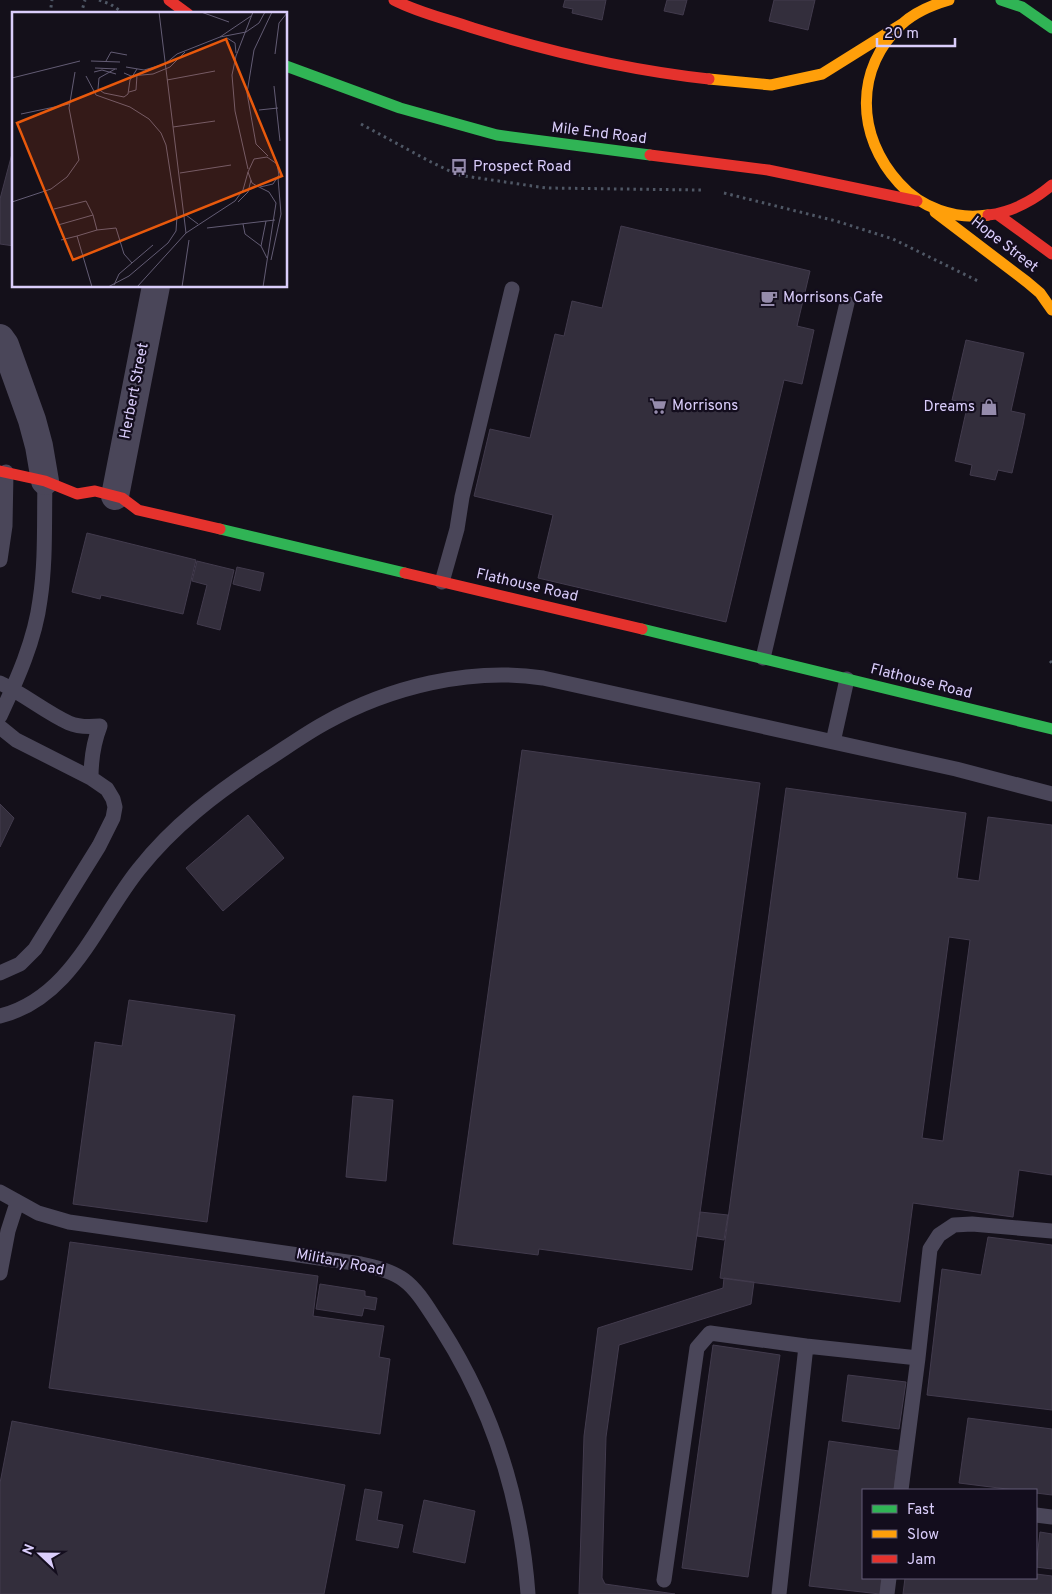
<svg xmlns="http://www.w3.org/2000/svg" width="1052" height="1594" viewBox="0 0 1052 1594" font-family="Overpass,sans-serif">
<rect width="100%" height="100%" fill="#14101a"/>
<path fill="#332e3c" stroke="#423b4d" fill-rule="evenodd" d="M 565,0 L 606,0 L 602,20 L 572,13 L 573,9 L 563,7 Z
M 667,0 L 687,0 L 683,15 L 664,11 Z
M 774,0 L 815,0 L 808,30 L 769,21 Z
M 14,146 L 14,246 L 0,244 L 0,199 Z
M 621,226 L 810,271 L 797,326 L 814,330 L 802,384 L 784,380 L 726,622 L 538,578 L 553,515 L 474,496 L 490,429 L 530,438 L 555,334 L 564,336 L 572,301 L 602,308 Z
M 966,340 L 1024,353 L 1011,411 L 1025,414 L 1023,425 L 1012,473 L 998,470 L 995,480 L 970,475 L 972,465 L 955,461 L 968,403 L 952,400 Z
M 87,533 L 196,560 L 183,614 L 101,595 L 100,599 L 72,592 Z
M 197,561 L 234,570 L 220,630 L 197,624 L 207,585 L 192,581 Z
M 237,567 L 264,573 L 260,591 L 233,584 Z
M 522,750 L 760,783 L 692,1270 L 539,1249 L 538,1255 L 453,1244 Z
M 786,788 L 966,813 L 957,878 L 979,881 L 988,817 L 1052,825 L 1052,1175 L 1019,1170 L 1013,1217 L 913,1203 L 900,1302 L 720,1278 ZM 949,937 L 970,940 L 943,1141 L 922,1138 Z
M 0,804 L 14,818 L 0,847 Z
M 248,815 L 284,858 L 223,911 L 186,868 Z
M 129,1000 L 235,1015 L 207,1222 L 73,1204 L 95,1042 L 122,1046 Z
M 353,1096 L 393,1100 L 386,1181 L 346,1177 Z
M 700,1212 L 728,1215 L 724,1240 L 697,1236 Z
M 988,1237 L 1052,1245 L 1052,1410 L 927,1395 L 942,1269 L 981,1275 Z
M 70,1242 L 318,1276 L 313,1316 L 384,1326 L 379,1357 L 390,1359 L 380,1434 L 49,1388 Z
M 724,1278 L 754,1282 L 751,1304 L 619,1345 L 606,1437 L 602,1578 L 605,1584 L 675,1594 L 579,1594 L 584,1436 L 598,1328 L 723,1288 Z
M 320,1284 L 365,1291 L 365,1296 L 377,1298 L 375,1310 L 364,1308 L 362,1316 L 316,1309 Z
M 713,1345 L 780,1355 L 748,1577 L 682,1568 Z
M 848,1375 L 906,1382 L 899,1429 L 842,1421 Z
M 968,1418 L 1052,1429 L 1052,1495 L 1036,1493 L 1036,1490 L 1015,1490 L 959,1483 Z
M 12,1421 L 345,1485 L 324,1594 L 0,1594 L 0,1483 Z
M 829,1441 L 899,1451 L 894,1490 L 863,1490 L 863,1578 L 882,1578 L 880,1594 L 809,1586 Z
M 365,1489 L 382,1492 L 377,1520 L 403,1525 L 398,1548 L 356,1540 Z
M 424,1500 L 475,1511 L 465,1563 L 413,1552 Z
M 1040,1532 L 1052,1534 L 1052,1569 L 1036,1567 Z
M 1036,1574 L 1052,1576 L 1052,1594 L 903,1594 L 905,1578 L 1036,1578 Z"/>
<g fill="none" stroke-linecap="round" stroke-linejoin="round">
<path stroke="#4f5765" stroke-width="3" stroke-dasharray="2.5 4" stroke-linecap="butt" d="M 99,0 L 110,4 L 125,14
M 50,14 L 52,0
M 81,14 L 85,0
M 361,124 L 429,161 L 458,175 L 546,188 L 701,190
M 724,193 L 836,221 L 893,239 L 980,282
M 1050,661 L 1052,663"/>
<path stroke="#4a4659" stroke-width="15" d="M 0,560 L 5,526 L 6,472
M 442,582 L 457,529 L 462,497 L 512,289
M 763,658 L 847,303
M 0,683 C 24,694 45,712 69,723 C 78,727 89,727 100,726 C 93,744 91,760 91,778
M 0,716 C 17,680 35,640 40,600 C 46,561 44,521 45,481
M 0,727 L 16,740 L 91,778 L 107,789 L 113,799 L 115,807 L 113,818 L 99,846 L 35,949 L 20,964 L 0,973
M 833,742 L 847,679
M 0,1016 C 72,998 97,921 139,869 C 173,826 216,793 262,763 C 283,750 303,735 325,723 C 389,687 470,667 543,678 L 956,769 L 1052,794
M 0,1192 L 38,1213 L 69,1222 L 361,1264 C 375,1267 392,1271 404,1280 C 419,1291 430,1312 441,1328 C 492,1408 521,1499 528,1594
M 0,1273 L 8,1231 L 17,1203
M 901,1490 L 918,1358
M 1036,1515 L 1052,1517
M 664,1580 L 697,1348 L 710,1333 L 806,1346
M 779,1594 L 806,1346 L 918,1358 L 930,1249 L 939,1235 L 954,1225 L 972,1224 L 1052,1231
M 887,1594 L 889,1578"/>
<path stroke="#4a4659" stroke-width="28" d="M 0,338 L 5,345 L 32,420 L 39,446 L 45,481
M 115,496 L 156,286"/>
<path stroke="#30b455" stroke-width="11" d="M 1001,0 L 1022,7 L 1052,28
M 286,66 L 400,108 L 497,135 L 650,155
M 220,529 L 405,573
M 642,629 L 1052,729"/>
<path stroke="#ff9f0a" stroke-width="11" d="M 949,0 C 932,5 915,12 902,24 C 854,69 856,136 899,183 C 921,208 955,220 988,215
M 709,79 L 771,85 L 822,74 L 902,24
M 935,212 L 1027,282 L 1040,293 L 1052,310"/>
<path stroke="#e5322d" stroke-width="11" d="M 169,0 L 188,14
M 394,0 C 419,13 447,19 473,28 C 550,52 629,70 709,79
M 650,155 L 768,170 L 917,201
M 997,214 L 1052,254
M 988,215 C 1013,212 1033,201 1052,185
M 0,471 L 45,481 L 77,494 L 95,491 L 122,498 L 138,510 L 220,529
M 405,573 L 642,629"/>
</g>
<defs>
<g id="bus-bare" transform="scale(1.35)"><path d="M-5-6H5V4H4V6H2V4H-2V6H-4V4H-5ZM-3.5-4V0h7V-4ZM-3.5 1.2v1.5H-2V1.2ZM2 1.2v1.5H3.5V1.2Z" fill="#958bac" stroke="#130d1d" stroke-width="2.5" paint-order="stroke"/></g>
<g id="cafe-bare" transform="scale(1.35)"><path d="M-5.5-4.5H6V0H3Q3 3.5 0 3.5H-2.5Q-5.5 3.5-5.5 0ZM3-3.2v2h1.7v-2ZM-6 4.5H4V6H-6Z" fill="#958bac" stroke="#130d1d" stroke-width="2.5" paint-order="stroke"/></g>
<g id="supermarket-bare" transform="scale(1.35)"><path d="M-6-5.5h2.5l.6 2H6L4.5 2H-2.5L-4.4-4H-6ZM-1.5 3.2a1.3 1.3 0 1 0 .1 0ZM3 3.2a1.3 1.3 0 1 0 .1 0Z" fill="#958bac" stroke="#130d1d" stroke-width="2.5" paint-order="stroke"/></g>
<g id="shop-bare" transform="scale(1.35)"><path d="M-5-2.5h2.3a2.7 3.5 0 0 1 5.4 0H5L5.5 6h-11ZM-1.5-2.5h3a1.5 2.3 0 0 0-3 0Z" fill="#958bac" stroke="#130d1d" stroke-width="2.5" paint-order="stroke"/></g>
</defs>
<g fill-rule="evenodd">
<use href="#bus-bare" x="459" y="167"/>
<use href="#cafe-bare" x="769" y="298"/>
<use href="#supermarket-bare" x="658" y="406"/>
<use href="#shop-bare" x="989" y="407"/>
</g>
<g text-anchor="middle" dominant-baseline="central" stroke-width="4.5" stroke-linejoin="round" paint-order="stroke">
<g font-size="15" fill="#dacdfb" stroke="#130d1d">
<text transform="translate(599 134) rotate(7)">Mile End Road</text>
<text transform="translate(1004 245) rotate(38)">Hope Street</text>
<text transform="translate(135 391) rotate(-79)">Herbert Street</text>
<text transform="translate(527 586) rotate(13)">Flathouse Road</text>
<text transform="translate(921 682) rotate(14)">Flathouse Road</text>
<text transform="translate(340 1263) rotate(11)">Military Road</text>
</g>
<g font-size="15" fill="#dacdfb" stroke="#130d1d" text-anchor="start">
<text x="473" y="167">Prospect Road</text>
<text x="783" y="298">Morrisons Cafe</text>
<text x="672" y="406">Morrisons</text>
<text x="975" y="407" text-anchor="end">Dreams</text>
</g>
</g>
<g transform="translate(12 12)">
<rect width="275" height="275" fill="#14101a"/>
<path fill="none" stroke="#635c74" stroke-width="1" d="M 147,0 L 174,221M 189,0 L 217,10M 234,20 L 247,11 L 253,0M 208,25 L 234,20M 215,26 L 223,31 L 224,41M 263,42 L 267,11 L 275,1M 79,49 L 108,50M 94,49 L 99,40 L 115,43M 114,55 L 132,58 L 153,52 L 165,42 L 208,25 L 239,4M 83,56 L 105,57M 103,57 L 87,66 L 86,77 L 92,81 L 112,85 L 116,82 L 118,68 L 125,57M 82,60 L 90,58 L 104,62M 112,61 L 119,64 L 141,62 L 158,55 L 173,40M 74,64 L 84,83 L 118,95 L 137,107 L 149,121 L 154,133 L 165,204 L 164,219 L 156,231 L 117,264 L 96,275M 0,66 L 68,49M 155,68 L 203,59M 262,74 L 268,129M 117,80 L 124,78 L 125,63M 247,98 L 266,96M 9,102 L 57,92M 161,115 L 203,109M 256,144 L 244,132 L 235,81 L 242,38 L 260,0M 236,157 L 223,99 L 220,63 L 224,44 L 241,0M 168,161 L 219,153M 248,175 L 261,172 L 267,163 L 265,152 L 255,145 L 242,147 L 236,160 L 240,171 L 245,174 L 257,180 L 264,191 L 251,275M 0,190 L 39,177 L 55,165 L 67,148 L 57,96 L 63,60M 226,190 L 236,180 L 239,168M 42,197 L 74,189 L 81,203M 174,203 L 186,212M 231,212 L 233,222 L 249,234 L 255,246M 46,213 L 81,203 L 85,218 L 104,216 L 112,242 L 120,251M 195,216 L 263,208M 65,224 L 85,218M 49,228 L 65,224 L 80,275M 249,234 L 254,209M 259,248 L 269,202 L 266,166M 102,273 L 107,262 L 141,233M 125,275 L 174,221 L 223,189 L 231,178 L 236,160M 170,275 L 177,228"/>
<path fill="#e8590c" fill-opacity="0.15" stroke="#e8590c" stroke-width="2.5" d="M 214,27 L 270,164 L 61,248 L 5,111 Z"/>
<rect width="275" height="275" fill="none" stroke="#dacdfb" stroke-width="2.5"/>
</g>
<rect x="862" y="1489" width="175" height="90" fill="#130d1d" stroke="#635a76"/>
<rect x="872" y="1505" width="25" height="8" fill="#30b455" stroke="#635a76"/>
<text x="907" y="1514" font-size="15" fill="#dacdfb">Fast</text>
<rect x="872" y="1530" width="25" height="8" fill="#ff9f0a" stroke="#635a76"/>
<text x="907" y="1539" font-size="15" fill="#dacdfb">Slow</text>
<rect x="872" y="1555" width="25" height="8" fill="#e5322d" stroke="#635a76"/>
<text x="907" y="1564" font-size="15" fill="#dacdfb">Jam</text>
<g transform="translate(40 1554) rotate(292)" stroke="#130d1d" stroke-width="4" paint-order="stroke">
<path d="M0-4L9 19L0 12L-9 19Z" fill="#dacdfb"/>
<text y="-8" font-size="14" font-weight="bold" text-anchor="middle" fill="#dacdfb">N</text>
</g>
<path d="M877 38v8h78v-8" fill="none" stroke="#dacdfb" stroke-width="2.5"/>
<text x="884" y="38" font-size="15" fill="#dacdfb" stroke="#130d1d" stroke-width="4" paint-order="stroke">20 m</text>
</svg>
